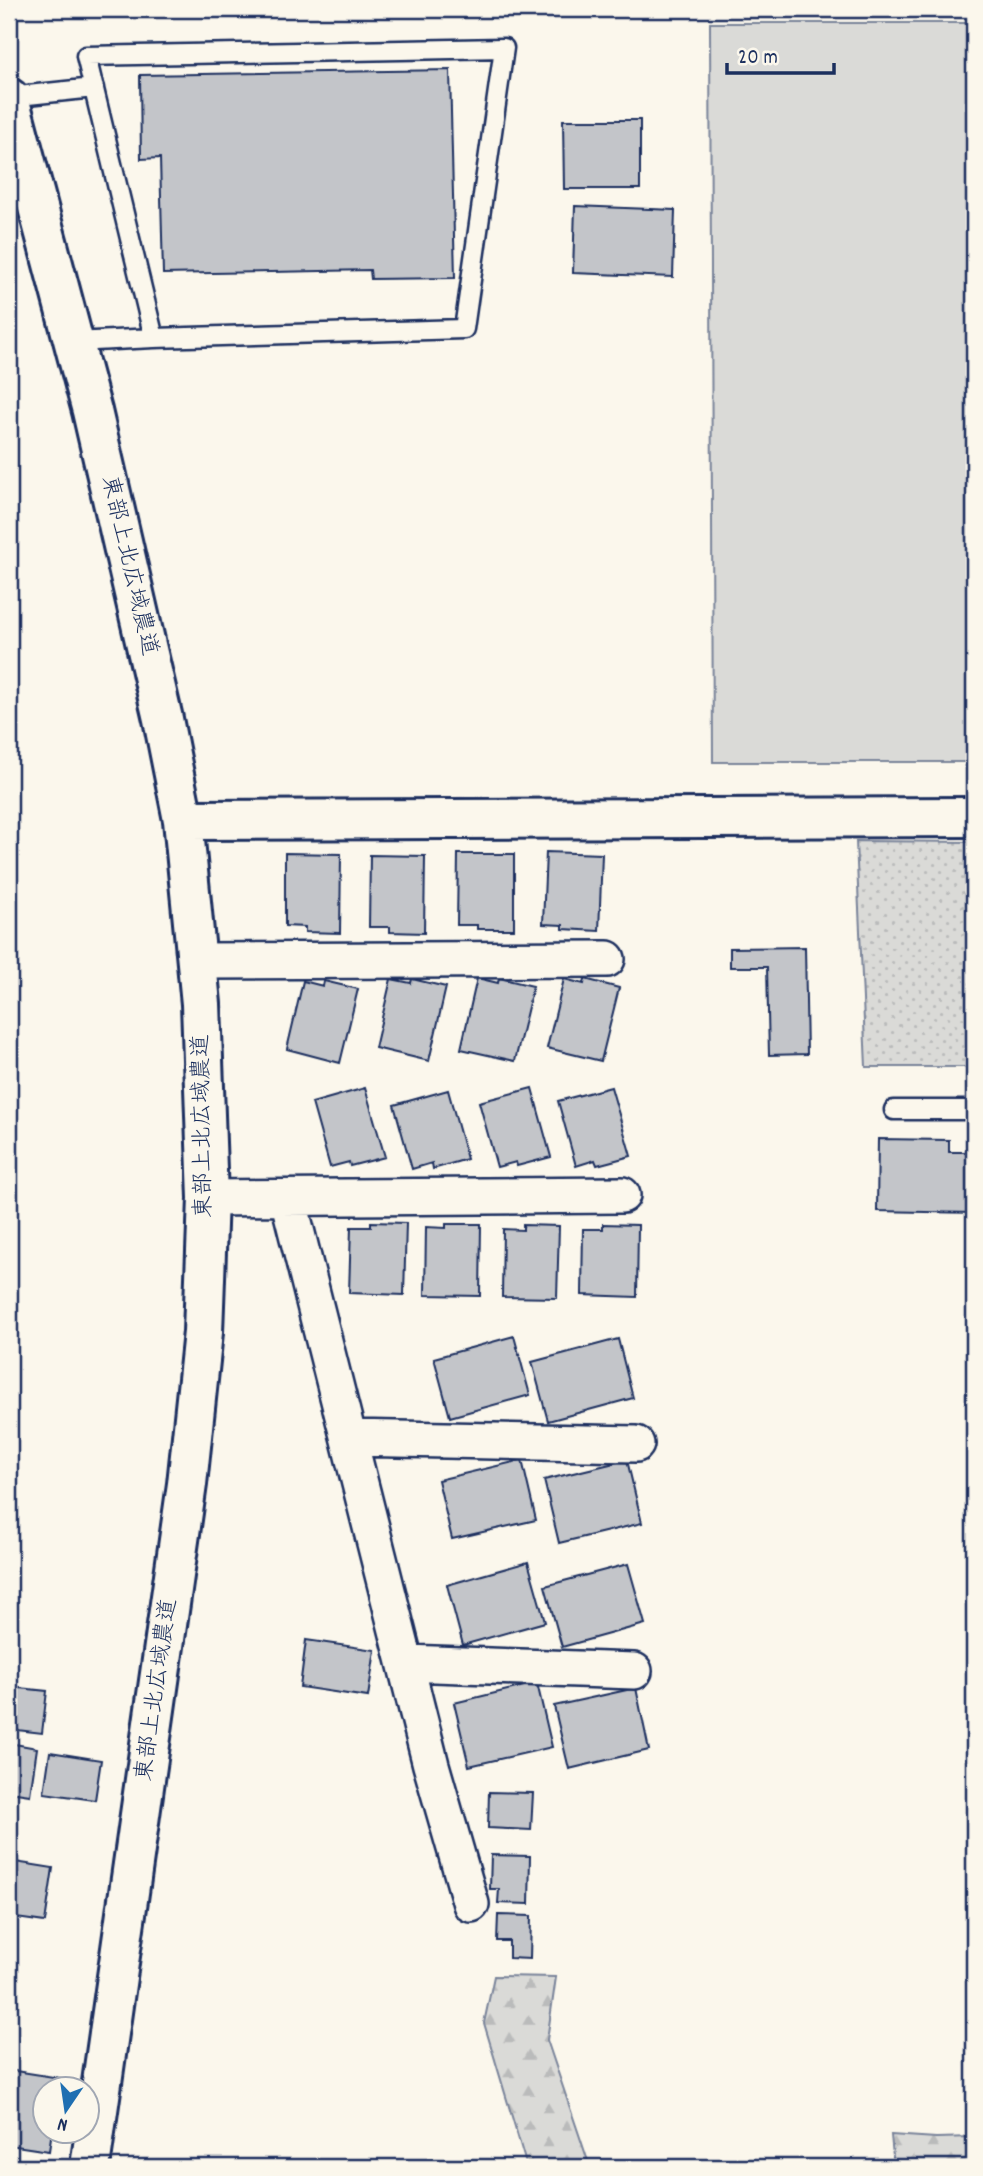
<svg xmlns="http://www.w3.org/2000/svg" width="983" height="2176" viewBox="0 0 983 2176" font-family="Dekko,'Klee One',sans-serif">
<defs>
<pattern id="forest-firs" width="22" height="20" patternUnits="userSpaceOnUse" patternTransform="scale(1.75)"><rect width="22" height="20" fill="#dadad7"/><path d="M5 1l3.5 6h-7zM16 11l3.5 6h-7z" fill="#babbbb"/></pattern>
<pattern id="park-dots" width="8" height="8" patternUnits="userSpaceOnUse" patternTransform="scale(1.75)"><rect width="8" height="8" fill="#dadad7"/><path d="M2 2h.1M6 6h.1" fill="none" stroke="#babbbb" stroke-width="1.8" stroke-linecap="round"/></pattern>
</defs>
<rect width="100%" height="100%" fill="#fbf7ec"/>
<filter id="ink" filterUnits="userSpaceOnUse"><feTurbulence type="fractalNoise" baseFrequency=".0143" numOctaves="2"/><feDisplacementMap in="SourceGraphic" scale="14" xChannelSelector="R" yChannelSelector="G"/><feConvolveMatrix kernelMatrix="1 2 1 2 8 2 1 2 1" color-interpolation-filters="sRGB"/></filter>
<g filter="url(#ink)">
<path fill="#dadad7" stroke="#7a849a" stroke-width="2" d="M 710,23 L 974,23 L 974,762 L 713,762 Z"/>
<path fill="url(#forest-firs)" stroke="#7a849a" stroke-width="2" d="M 494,1976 L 556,1977 L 547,2040 L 590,2167 L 527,2167 L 484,2023 Z
M 891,2135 L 936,2138 L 974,2137 L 974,2167 L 894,2167 Z"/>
<path fill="url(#park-dots)" stroke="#7a849a" stroke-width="2" d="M 856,841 L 974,842 L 974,1067 L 866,1067 Z"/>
<path fill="#c3c5c9" stroke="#1b2f5e" stroke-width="2" d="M 450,70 L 455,278 L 371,279 L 370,270 L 163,274 L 160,158 L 141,159 L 140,75 Z
M 563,120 L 640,120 L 640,189 L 564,189 Z
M 575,206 L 675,210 L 673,277 L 573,273 Z
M 546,852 L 602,854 L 599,931 L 563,929 L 563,925 L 543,924 Z
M 285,853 L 341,854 L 340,933 L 305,932 L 305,927 L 285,926 Z
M 458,854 L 514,854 L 514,929 L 477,929 L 477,925 L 457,925 Z
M 370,855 L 425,856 L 424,933 L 390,932 L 390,927 L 369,927 Z
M 805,947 L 807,1054 L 769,1055 L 767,967 L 730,967 L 730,948 Z
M 477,978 L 498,983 L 499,978 L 533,986 L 515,1061 L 461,1049 Z
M 391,979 L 411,983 L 412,979 L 446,987 L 429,1061 L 375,1048 Z
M 564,979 L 584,984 L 585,979 L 619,988 L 601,1061 L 547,1048 Z
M 303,981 L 323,986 L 324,981 L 358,989 L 340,1063 L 287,1049 Z
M 611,1087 L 631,1156 L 597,1165 L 595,1160 L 576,1166 L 558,1101 Z
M 365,1088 L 385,1157 L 350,1166 L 349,1162 L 330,1167 L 312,1103 Z
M 532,1088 L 551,1157 L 517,1166 L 516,1162 L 497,1167 L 479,1102 Z
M 448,1090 L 467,1159 L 433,1169 L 432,1163 L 412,1169 L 394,1105 Z
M 878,1139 L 949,1140 L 949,1152 L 974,1152 L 974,1213 L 877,1211 Z
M 371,1222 L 406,1223 L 404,1295 L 349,1293 L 351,1227 L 371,1227 Z
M 446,1224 L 481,1224 L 480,1296 L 425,1295 L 426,1227 L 446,1228 Z
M 603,1224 L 638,1225 L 637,1297 L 582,1295 L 583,1229 L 603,1229 Z
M 523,1225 L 559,1226 L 557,1298 L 502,1297 L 503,1229 L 523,1230 Z
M 514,1336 L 530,1395 L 450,1417 L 434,1358 Z
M 618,1339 L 633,1398 L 548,1421 L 532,1362 Z
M 522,1460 L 536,1520 L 452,1539 L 438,1480 Z
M 627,1460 L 642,1523 L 559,1543 L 544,1480 Z
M 528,1562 L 545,1622 L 463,1645 L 447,1585 Z
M 628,1564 L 645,1624 L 562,1647 L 545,1586 Z
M 306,1640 L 375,1650 L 368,1697 L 300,1687 Z
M 537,1683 L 552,1747 L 469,1766 L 454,1703 Z
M 9,1687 L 47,1691 L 42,1733 L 9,1729 Z
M 636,1688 L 649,1750 L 569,1769 L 554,1706 Z
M 9,1743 L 37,1748 L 30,1795 L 9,1792 Z
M 50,1752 L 101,1760 L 95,1800 L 44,1793 Z
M 489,1792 L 533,1793 L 531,1830 L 488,1828 Z
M 491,1855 L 530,1856 L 529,1904 L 498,1903 L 499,1889 L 490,1889 Z
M 9,1861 L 53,1868 L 45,1922 L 9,1917 Z
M 498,1915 L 531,1916 L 530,1959 L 509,1958 L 509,1941 L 497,1941 Z
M 9,2070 L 60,2078 L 58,2088 L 46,2088 L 46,2130 L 52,2130 L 49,2151 L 9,2145 Z"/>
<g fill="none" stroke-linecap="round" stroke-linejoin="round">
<g stroke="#1b2f5e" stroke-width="23">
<path id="service" d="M 504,48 L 464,329 L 154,338 L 86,56 Z
M 9,97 L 94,88
M 74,342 L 154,338
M 894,1110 L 974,1110"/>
</g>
<g stroke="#1b2f5e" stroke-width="40">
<path id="minor" d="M 197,961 L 607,959
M 208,1198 L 622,1195
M 288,1198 L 431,1765 L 471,1904
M 349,1438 L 636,1444
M 406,1663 L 634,1671"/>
</g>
<g stroke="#1b2f5e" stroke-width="44">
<path id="tertiary" d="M 9,98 L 92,411 L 163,719 L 183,820 L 201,1004 L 208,1198 L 203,1332 L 187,1484 L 90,2167
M 183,820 L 974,817"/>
</g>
<use href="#service" stroke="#fbf7ec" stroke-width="18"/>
<use href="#minor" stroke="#fbf7ec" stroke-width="35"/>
<use href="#tertiary" stroke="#fbf7ec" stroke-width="38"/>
</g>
</g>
<g text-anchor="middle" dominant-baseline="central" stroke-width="5" stroke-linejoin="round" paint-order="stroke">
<g font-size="23" fill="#1b2f5e" stroke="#fbf7ec">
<text transform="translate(128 566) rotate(77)">東部上北広域農道</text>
<text transform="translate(204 1126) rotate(-91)">東部上北広域農道</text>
<text transform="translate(158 1690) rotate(-82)">東部上北広域農道</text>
</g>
</g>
<rect width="983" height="2176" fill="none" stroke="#fbf7ec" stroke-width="35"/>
<rect x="18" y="18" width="948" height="2141" fill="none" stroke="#1b2f5e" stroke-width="2.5" filter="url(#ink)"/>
<g transform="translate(66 2110) rotate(193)"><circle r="33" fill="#fbf7ec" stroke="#a1a7b3" stroke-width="2"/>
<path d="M0-5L12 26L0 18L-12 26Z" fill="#1f6fb2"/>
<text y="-10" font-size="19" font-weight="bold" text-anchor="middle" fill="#1b2f5e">N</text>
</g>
<path d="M727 63v10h107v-10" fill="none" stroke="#1b2f5e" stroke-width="3.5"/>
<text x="738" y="63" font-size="21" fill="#1b2f5e" stroke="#fbf7ec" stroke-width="5" paint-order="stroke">20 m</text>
</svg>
